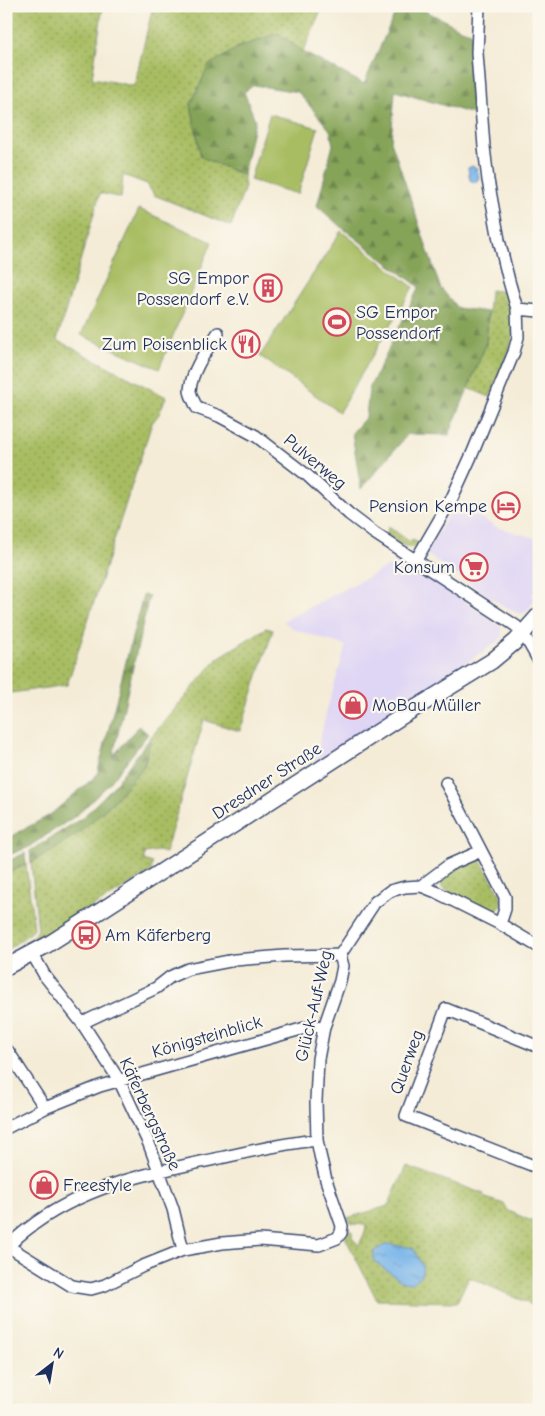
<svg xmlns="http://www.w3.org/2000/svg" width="545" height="1416" viewBox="0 0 545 1416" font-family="'Comic Neue',sans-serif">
<defs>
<pattern id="green-dots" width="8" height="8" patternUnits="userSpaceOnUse" patternTransform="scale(1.25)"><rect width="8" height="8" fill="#a8bd62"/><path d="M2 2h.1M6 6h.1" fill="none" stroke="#889a54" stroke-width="1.8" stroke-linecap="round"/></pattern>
<pattern id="forest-firs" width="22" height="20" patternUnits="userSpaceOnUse" patternTransform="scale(1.25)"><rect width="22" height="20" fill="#86a458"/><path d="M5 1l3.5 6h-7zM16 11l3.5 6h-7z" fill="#6d864c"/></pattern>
<pattern id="water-ripples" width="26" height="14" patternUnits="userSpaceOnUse" patternTransform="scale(1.25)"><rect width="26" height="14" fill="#78b5ea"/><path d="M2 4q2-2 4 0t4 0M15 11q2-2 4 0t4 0" fill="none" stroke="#6294c1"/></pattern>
</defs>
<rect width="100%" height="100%" fill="#fbf7ec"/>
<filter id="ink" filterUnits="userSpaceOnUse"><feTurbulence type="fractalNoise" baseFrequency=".02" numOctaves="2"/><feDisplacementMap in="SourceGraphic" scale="10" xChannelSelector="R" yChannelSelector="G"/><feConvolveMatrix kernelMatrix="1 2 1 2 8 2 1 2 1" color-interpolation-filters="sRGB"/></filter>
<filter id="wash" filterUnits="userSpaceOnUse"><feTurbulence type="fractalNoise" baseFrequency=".0096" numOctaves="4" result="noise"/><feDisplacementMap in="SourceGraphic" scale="20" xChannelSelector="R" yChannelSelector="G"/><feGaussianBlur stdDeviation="1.12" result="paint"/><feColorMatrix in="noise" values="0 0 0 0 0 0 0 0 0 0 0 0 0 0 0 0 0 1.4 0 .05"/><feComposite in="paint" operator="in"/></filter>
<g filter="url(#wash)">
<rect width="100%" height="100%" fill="#f4ecd7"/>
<path fill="#dfd5f5" d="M 455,503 L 496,527 L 539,539 L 539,589 L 537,588 L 532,596 L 536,599 L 525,613 L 519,614 L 502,605 L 426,554 Z
M 406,559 L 501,627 L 502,637 L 493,645 L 314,764 L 327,709 L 346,646 L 293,629 L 283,621 L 400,560 Z"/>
<path fill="url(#green-dots)" stroke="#627660" d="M 6,6 L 103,6 L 92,78 L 134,86 L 153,6 L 323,6 L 303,52 L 278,33 L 209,65 L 191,104 L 201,157 L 243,175 L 245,187 L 231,226 L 154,195 L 147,184 L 123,175 L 121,198 L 100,193 L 57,340 L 166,397 L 159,414 L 152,423 L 67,685 L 11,693 L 8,669 L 6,668 Z
M 490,290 L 507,292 L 514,327 L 510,348 L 490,397 L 468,388 L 486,344 Z
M 388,526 L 410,542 L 412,539 L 420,544 C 410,554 396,541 387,535 Z
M 266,628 L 273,630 L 240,731 L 204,720 L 165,853 L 158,851 L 144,853 L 144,860 L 152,863 L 151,872 L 47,934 L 17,949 C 23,942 35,936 38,930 L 31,863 L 77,834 L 144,766 L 151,737 L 218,658 Z
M 472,859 L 480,860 L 500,893 L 502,904 L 496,912 L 492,914 L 442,888 L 440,878 L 446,872 Z
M 26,865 L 34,928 C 31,933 12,947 6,950 L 6,873 Z
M 406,1166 L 484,1194 L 483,1197 L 504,1204 L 507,1210 L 529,1220 L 539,1220 L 539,1308 L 469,1277 L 457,1302 L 377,1300 L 346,1239 L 347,1230 L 352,1231 L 352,1238 L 359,1245 L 365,1232 L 366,1225 L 352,1224 L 347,1218 L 388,1206 Z"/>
<path fill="url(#forest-firs)" stroke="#506a5b" d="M 398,6 L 416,6 L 461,29 L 471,32 L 476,115 L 395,91 L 391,141 L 440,287 L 457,308 L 488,312 L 486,344 L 449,435 L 408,434 L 361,489 L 352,433 L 366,417 L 369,389 L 419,287 L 340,226 L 317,206 L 333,145 L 330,130 L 298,92 L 254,85 L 244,92 L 255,120 L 243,175 L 201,157 L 191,104 L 209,65 L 239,47 L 278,33 L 303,52 L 364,84 Z
M 143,595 L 149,596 L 113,756 L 139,726 L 148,734 L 109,784 L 77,815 L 27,848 L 6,856 L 6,839 L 50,815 L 97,775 Z
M 151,737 L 144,766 L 111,804 L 77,834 L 31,863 L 30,851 L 82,818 L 112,788 Z
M 25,853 L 26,865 L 6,873 L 6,862 Z"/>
<path fill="#a8bd62" stroke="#627660" d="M 270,114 L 318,128 L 298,194 L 250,180 Z
M 139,209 L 212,242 L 159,369 L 81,335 Z
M 341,231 L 413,287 L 339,412 L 260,356 Z"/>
<path fill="url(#water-ripples)" stroke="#4a72a4" d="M 472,166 L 477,168 L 479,178 L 475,183 L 470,180 L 468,168 Z
M 387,1244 L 413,1248 L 423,1267 L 420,1277 L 412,1283 L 403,1282 L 374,1261 L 374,1251 Z"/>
</g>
<g filter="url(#ink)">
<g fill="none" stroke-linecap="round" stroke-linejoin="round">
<g stroke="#3c4b70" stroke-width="14">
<path id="minor" d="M 517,309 L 539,311
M 218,333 C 207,350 192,369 190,390 C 190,395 195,403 197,408 L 219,416 L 256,436 L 308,476 L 349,514 L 374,533 L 516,626 L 527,640 L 539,661
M 416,560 L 452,498 L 473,452 L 514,352 L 518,337 L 517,309 L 509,281 L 499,240 L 488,180 L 484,147 L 477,53 L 479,6
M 446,783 L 505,897 L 505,909 L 500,924 L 539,947
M 421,886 L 449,865 L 481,851
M 32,953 L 45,976 L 82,1023 L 119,1080 L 149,1144 L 173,1209 L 183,1250
M 340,955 L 375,902 L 390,891 L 405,887 L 421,886 L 436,892 L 500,924
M 82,1023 L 156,988 L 170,977 L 188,969 L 235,960 L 284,956 L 340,955
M 539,1047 L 446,1009 L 406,1116 L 539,1168
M 8,1051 L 45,1108
M 6,1128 L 45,1108 L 100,1086 L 312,1026 L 324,1027
M 6,1245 L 72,1286 L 91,1289 L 105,1285 L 143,1266 L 183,1250 L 222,1243 L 260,1240 L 319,1245 L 337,1238 L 341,1233 L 342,1226 L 326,1180 L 320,1155 L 317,1140 L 316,1101 L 318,1059 L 324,1027 L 340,981 L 343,966 L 340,955
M 8,1247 C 17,1236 26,1230 37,1222 C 91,1184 157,1171 220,1158 C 252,1151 284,1143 317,1140
M 538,1410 L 539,1409"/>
</g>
<g stroke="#3c4b70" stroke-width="18">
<path id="major" d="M 6,967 L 47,945 L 80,924 L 404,715 L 492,661 L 516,641 L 539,615"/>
</g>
<use href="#minor" stroke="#fff" stroke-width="11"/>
<use href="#major" stroke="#fff" stroke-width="15"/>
</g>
</g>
<defs>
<g id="building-ring" transform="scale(1.4375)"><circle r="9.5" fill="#fbf7ec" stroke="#d1495b" stroke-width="1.5"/><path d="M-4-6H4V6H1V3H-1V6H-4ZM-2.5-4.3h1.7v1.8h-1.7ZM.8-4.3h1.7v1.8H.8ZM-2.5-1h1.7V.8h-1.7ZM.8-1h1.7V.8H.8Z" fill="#d1495b"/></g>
<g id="stadium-ring" transform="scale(1.4375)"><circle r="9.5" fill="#fbf7ec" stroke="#d1495b" stroke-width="1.5"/><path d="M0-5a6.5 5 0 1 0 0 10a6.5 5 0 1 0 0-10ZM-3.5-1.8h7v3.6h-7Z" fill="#d1495b"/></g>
<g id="restaurant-ring" transform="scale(1.4375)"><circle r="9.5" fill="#fbf7ec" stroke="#d1495b" stroke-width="1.5"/><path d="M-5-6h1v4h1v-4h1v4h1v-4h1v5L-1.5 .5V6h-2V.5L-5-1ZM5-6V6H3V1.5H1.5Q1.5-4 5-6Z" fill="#d1495b"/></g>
<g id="hotel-ring" transform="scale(1.4375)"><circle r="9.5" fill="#fbf7ec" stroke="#d1495b" stroke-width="1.5"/><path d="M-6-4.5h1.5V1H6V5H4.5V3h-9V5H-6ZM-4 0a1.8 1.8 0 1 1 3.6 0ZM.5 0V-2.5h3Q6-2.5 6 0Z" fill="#d1495b"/></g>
<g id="supermarket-ring" transform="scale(1.4375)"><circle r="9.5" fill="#fbf7ec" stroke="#d1495b" stroke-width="1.5"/><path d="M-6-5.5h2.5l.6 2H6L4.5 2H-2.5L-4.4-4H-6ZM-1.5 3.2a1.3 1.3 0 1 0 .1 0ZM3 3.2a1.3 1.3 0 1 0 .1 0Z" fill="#d1495b"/></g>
<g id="shop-ring" transform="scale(1.4375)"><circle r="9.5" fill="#fbf7ec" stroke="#d1495b" stroke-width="1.5"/><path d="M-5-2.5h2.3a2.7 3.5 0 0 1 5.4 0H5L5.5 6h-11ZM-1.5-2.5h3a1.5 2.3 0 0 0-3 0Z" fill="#d1495b"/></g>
<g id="bus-ring" transform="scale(1.4375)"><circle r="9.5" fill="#fbf7ec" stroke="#d1495b" stroke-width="1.5"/><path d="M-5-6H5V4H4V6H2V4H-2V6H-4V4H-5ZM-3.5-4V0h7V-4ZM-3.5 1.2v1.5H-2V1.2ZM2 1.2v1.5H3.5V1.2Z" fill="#d1495b"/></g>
</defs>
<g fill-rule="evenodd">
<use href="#building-ring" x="268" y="288"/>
<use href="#stadium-ring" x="337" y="322"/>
<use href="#restaurant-ring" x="246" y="344"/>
<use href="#hotel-ring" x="506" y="506"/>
<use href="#supermarket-ring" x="474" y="567"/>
<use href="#shop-ring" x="353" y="705"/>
<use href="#bus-ring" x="86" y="935"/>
<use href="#shop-ring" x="44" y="1185"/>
</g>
<g text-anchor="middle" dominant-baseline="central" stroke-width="4.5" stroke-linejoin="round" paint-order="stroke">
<g font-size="18" fill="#1b2f5e" stroke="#fbf7ec" text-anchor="end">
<text x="249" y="278">SG Empor<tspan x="249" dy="21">Possendorf e.V.</tspan></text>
<text x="356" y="312" text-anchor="start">SG Empor<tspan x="356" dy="21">Possendorf</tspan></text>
<text x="227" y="344">Zum Poisenblick</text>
<text x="487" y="506">Pension Kempe</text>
<text x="455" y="567">Konsum</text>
<text x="372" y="705" text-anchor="start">MoBau Müller</text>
<text x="105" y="935" text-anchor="start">Am Käferberg</text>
<text x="63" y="1185" text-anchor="start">Freestyle</text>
</g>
<g font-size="18" fill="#1b2f5e" stroke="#fbf7ec">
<text transform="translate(315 462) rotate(40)">Pulverweg</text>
<text transform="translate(267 781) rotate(-33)">Dresdner Straße</text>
<text transform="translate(314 1006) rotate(-77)">Glück-Auf-Weg</text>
<text transform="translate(207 1037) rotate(-16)">Königsteinblick</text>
<text transform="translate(407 1062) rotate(-70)">Querweg</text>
<text transform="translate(150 1114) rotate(65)">Käferbergstraße</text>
</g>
</g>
<rect width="545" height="1416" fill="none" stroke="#fbf7ec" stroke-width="25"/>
<g transform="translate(52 1364) rotate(31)" stroke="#fbf7ec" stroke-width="4" paint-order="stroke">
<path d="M0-4L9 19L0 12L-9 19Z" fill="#1b2f5e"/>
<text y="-8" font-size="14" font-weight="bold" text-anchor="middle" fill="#1b2f5e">N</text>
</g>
</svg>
